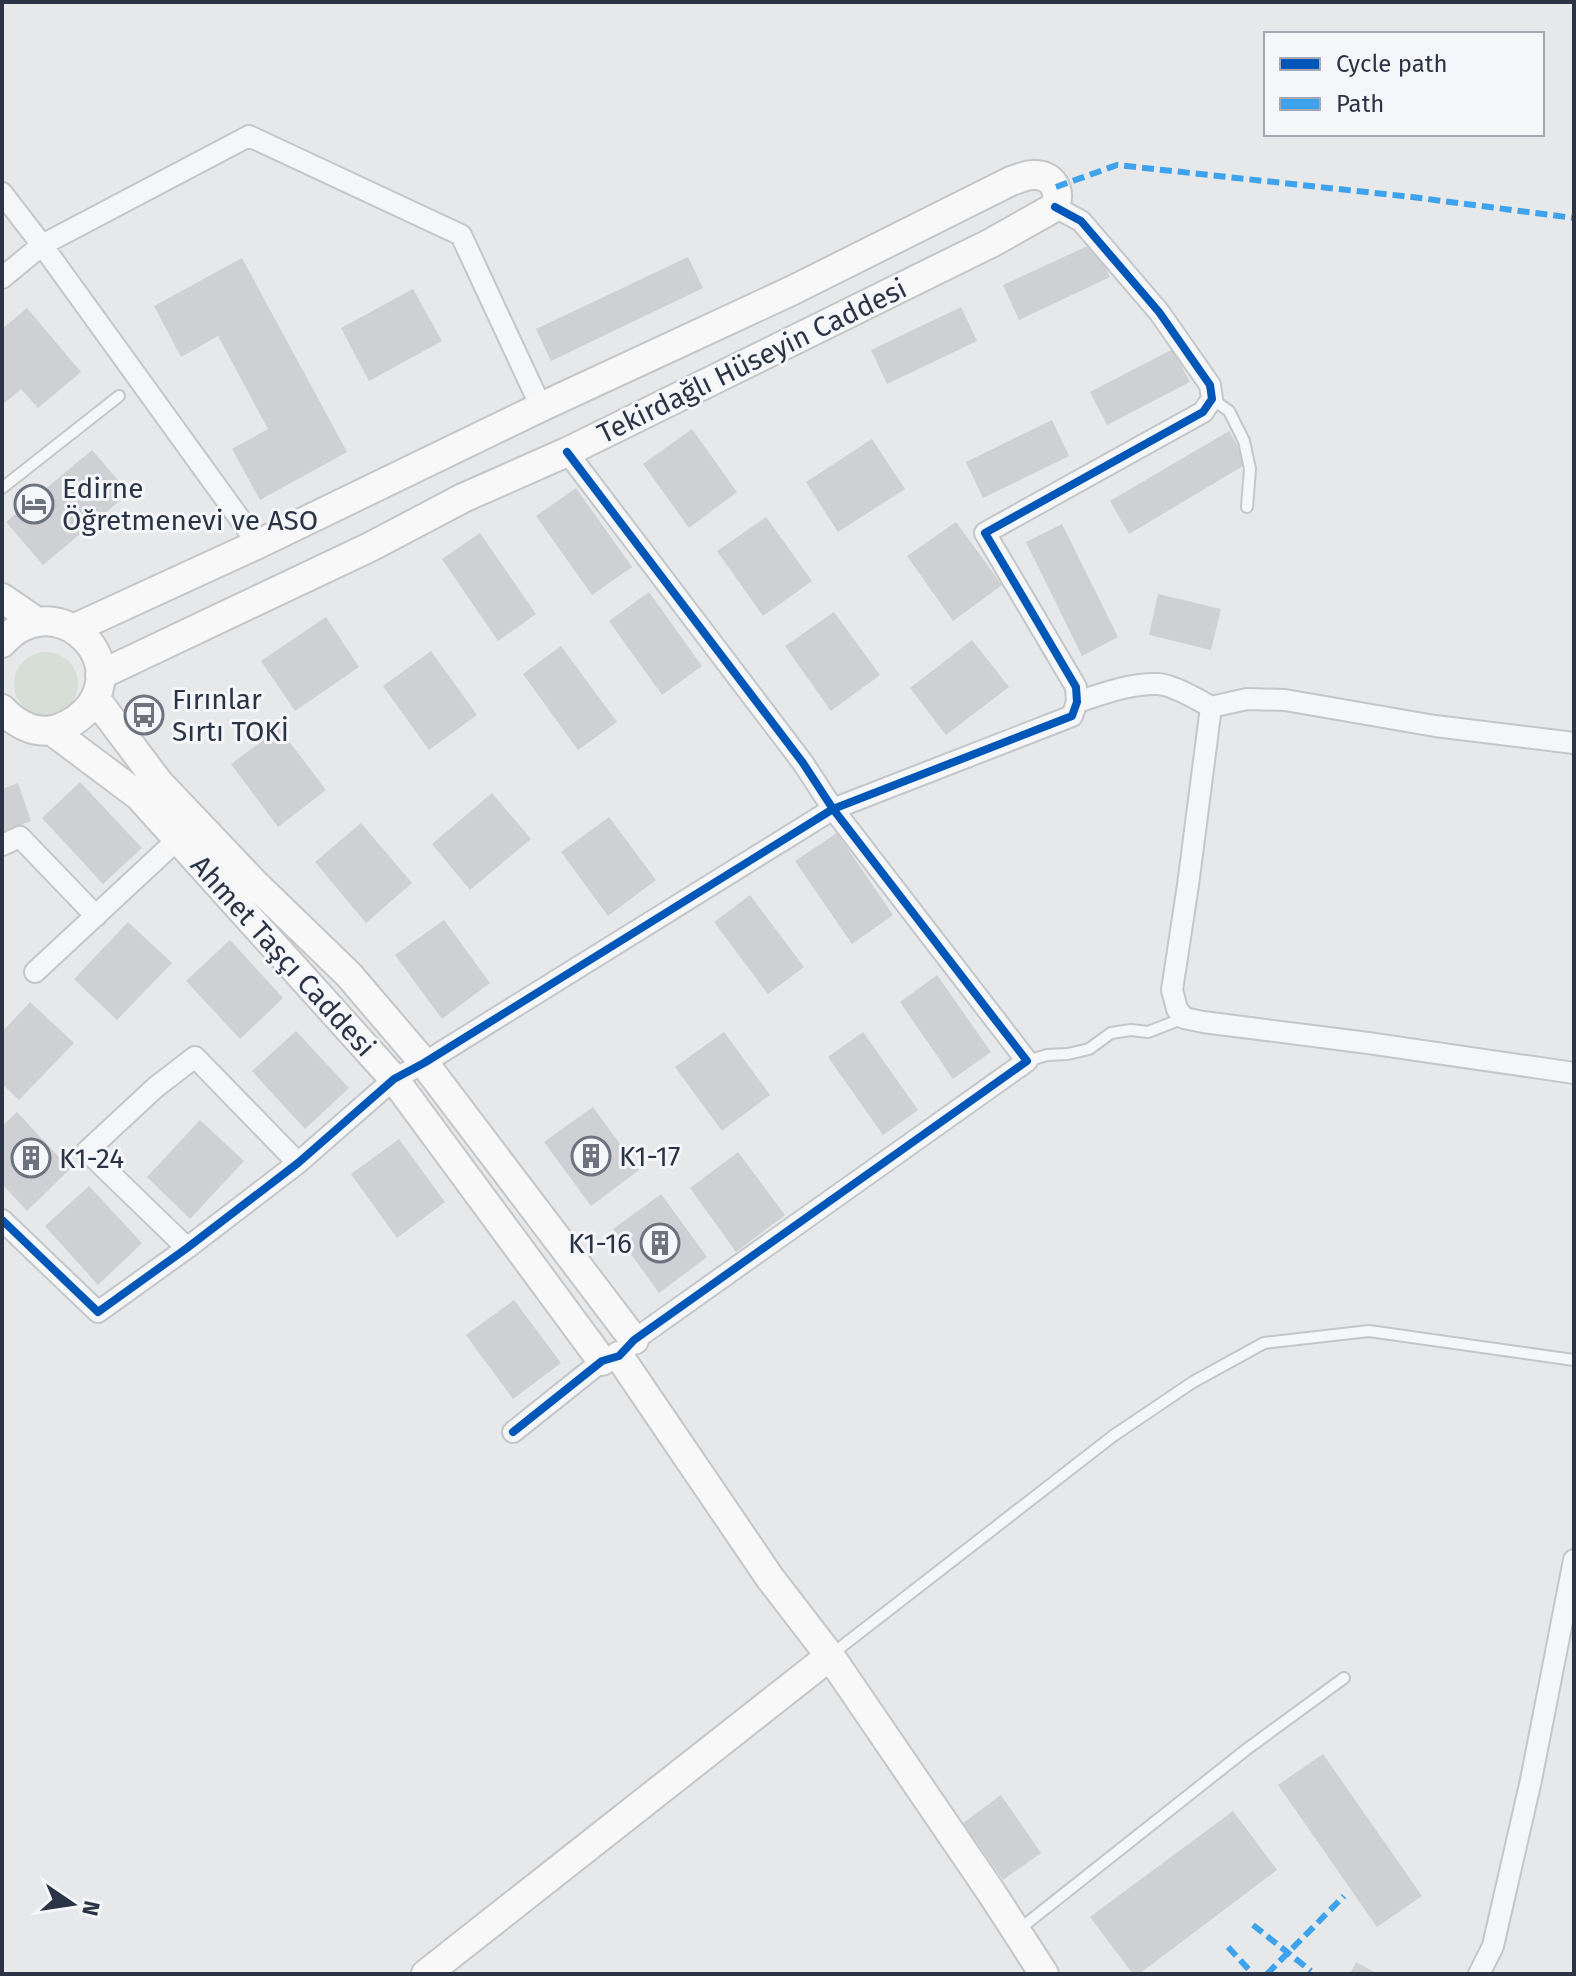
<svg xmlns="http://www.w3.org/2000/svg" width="1576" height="1976" viewBox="0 0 1576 1976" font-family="'Fira Sans',sans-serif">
<rect width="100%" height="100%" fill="#e6e8ea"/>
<path fill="#d6ded6" d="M14 684a32 32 0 1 1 64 0a32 32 0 1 1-64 0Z"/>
<path fill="#ced0d3" d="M 1094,243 L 1110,277 L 1019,320 L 1003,285 Z
M 688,257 L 703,288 L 551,361 L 536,329 Z
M 242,258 L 347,452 L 260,500 L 232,449 L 268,429 L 218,336 L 181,357 L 154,306 Z
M 413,289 L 442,341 L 369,381 L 341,328 Z
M 961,307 L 977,341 L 887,384 L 871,350 Z
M 27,308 L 81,372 L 38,408 L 21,389 L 2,405 L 2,329 Z
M 1173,349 L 1190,382 L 1107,425 L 1090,392 Z
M 1052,420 L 1069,456 L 983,498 L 966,462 Z
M 692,429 L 737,492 L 689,528 L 643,464 Z
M 1229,431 L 1248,463 L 1129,534 L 1110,501 Z
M 872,439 L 905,489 L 838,532 L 806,482 Z
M 92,450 L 129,493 L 43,565 L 6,522 Z
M 576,488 L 632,567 L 592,595 L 536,516 Z
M 766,517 L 812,581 L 763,616 L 717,551 Z
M 956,522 L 1002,585 L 953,621 L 907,556 Z
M 1062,524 L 1118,637 L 1082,656 L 1026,542 Z
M 480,533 L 536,614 L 498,641 L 442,559 Z
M 649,592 L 702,666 L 662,695 L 609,621 Z
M 1158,594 L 1221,609 L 1211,650 L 1149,635 Z
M 834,612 L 880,675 L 831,711 L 785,646 Z
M 326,617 L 359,667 L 295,711 L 261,661 Z
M 972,640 L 1009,687 L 946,735 L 910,688 Z
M 561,646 L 617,722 L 578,750 L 523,674 Z
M 431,651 L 477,715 L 429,750 L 383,686 Z
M 279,728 L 326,790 L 278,827 L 231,764 Z
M 80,782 L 142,848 L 103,884 L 42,818 Z
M 18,783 L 31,821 L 2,832 L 2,789 Z
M 492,793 L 531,839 L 470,890 L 432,844 Z
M 609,817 L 656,880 L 608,916 L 561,852 Z
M 361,823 L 412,883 L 366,923 L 315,862 Z
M 837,833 L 893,915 L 852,944 L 795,861 Z
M 750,895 L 804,967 L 768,994 L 714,922 Z
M 444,920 L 490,983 L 442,1019 L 395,955 Z
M 128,922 L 172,963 L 117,1020 L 74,979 Z
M 230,940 L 283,998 L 240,1039 L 186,981 Z
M 937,975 L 991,1052 L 953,1079 L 900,1002 Z
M 30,1002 L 74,1043 L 19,1100 L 2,1084 L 2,1032 Z
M 296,1031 L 349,1088 L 305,1129 L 252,1071 Z
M 724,1032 L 770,1095 L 722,1131 L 675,1067 Z
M 863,1032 L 918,1110 L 883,1135 L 828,1057 Z
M 593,1107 L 639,1170 L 591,1206 L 544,1142 Z
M 17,1112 L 70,1169 L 27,1211 L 2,1184 L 2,1126 Z
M 200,1120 L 244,1161 L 190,1219 L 147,1177 Z
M 399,1139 L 445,1202 L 397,1238 L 351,1174 Z
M 738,1152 L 785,1215 L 736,1252 L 690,1188 Z
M 89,1186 L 142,1243 L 98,1285 L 45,1226 Z
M 661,1194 L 707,1257 L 659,1293 L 613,1229 Z
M 514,1300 L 561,1363 L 513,1399 L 466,1335 Z
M 1323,1754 L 1422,1896 L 1377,1927 L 1278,1785 Z
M 1001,1795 L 1041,1853 L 1003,1880 L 963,1823 Z
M 1233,1811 L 1277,1870 L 1139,1974 L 1133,1974 L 1090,1917 Z
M 1356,1962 L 1378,1974 L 1350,1974 Z"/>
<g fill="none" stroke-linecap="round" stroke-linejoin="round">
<g stroke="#c4c6c8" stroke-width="14">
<path id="lane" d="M 1212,399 L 1229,411 L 1244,441 L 1250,469 L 1247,507
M 2,488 L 119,396
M 1027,1061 L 1047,1055 L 1068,1054 L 1089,1049 L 1111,1033 L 1131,1030 L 1148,1032 L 1184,1018
M 832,1654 L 1113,1436 L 1193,1382 L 1264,1343 L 1369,1331 L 1574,1360
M 1017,1931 L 1247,1749 L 1344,1678"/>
</g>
<g stroke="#c4c6c8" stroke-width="24">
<path id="street" d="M 2,193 L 42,245 L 2,278
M 258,544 L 42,245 L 249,136 L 461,235 L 541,407
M 1077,702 C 1103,694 1130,683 1158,684 C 1173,685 1197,699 1211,707 L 1247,699 L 1285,700 L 1435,726 L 1574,743
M 1211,707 L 1188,885 L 1172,990 L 1177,1009 L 1184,1018 L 1203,1022 L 1368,1043 L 1574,1073
M 2,845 L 20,837 L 96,916
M 35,972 L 178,839
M 2,1220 L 98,1312 L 187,1248 L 298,1163 L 394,1079 L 424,1063 L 833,809 L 1072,716 L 1077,702 L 1076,687 L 985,533 L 1203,412 L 1212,399 L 1210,385 L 1159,312 L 1081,221 L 1055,207
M 187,1248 L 87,1151 L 156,1087 L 195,1057 L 298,1163
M 513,1432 L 602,1361 L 619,1356 L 634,1340 L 1027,1061 L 833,809 L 803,763 L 567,452
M 1479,1974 L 1493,1946 L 1531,1780 L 1574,1560"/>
</g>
<g stroke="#c4c6c8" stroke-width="32">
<path id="secondary" d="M 2,598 L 37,622
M 73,629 L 258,544 L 541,407 L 791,291 L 1011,181 C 1018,179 1026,175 1032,175 C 1053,174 1061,190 1055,207 L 991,243 L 567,452 L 463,498 L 370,547 L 100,675
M 2,643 C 50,587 128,651 91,705 C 82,717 72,724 57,729 C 35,735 16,724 2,709
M 95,698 L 159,783 L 254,883 L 349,975 L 424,1063 L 634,1340
M 51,730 L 139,796 L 394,1079 L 602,1361
M 619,1356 L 770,1578 L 830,1656 L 991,1892 L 1044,1974
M 426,1974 L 830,1656"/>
</g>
<use href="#lane" stroke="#f5f6f7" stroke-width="10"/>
<use href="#street" stroke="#f5f6f7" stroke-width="20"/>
<use href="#secondary" stroke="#f8f8f8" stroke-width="28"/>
<path stroke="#3ea3ec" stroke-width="6" stroke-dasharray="12 6" stroke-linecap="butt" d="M 1056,187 L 1117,165 L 1412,197 L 1574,218
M 1253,1925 L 1311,1971
M 1228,1947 L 1253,1974
M 1267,1974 L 1344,1896"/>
<g stroke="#f4f6f9" stroke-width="13">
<path id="cycleway" d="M 2,1220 L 98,1312 L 187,1248 L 298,1163 L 394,1079 L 424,1063 L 833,809 L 1072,716 L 1077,702 L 1076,687 L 985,533 L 1203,412 L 1212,399 L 1210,385 L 1159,312 L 1081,221 L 1055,207
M 513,1432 L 602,1361 L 619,1356 L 634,1340 L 1027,1061 L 833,809 L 803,763 L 567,452"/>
</g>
<use href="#cycleway" stroke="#0057b8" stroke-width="8"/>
</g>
<defs>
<g id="hotel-ring" transform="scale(2)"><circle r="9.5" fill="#f4f6f9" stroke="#6c737f" stroke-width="1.5"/><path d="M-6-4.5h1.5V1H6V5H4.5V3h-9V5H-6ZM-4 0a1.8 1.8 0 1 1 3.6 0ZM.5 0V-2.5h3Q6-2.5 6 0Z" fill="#6c737f"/></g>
<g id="bus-ring" transform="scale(2)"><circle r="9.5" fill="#f4f6f9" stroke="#6c737f" stroke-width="1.5"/><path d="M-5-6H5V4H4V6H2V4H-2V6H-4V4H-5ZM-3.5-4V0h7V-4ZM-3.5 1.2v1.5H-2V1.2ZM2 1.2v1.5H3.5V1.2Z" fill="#6c737f"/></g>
<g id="building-ring" transform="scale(2)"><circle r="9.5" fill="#f4f6f9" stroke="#6c737f" stroke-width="1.5"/><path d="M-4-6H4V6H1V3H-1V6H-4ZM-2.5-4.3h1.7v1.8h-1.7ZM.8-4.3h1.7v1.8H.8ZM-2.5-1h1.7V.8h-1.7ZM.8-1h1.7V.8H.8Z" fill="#6c737f"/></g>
</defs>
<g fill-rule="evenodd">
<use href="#hotel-ring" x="34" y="504"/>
<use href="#bus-ring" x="144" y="715"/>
<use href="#building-ring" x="591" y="1156"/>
<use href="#building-ring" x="31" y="1158"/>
<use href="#building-ring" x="660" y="1243"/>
</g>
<g text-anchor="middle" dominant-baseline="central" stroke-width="6" stroke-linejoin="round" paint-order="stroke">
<g font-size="28" fill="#2b3445" stroke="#f4f6f9">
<text transform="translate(752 361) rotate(-26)">Tekirdağlı Hüseyin Caddesi</text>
<text transform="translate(283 956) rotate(48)">Ahmet Taşçı Caddesi</text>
</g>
<g font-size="28" fill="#2b3445" stroke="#f4f6f9" text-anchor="start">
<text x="62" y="488">Edirne<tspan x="62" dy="32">Öğretmenevi ve ASO</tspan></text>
<text x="172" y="699">Fırınlar<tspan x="172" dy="32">Sırtı TOKİ</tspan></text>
<text x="619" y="1156">K1-17</text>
<text x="59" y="1158">K1-24</text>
<text x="632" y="1243" text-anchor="end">K1-16</text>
</g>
</g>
<rect width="1576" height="1976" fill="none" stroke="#2b3445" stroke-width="8"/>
<rect x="1264" y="32" width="280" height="104" fill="#f4f6f9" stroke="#a4a8b1" stroke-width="2"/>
<rect x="1280" y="58" width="40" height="12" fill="#0057b8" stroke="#a4a8b1" stroke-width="2"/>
<text x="1336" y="72" font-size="24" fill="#2b3445">Cycle path</text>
<rect x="1280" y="98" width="40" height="12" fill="#3ea3ec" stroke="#a4a8b1" stroke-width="2"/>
<text x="1336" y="112" font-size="24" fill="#2b3445">Path</text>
<g transform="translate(72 1904) rotate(103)" stroke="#f4f6f9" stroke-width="6" paint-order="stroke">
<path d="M0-6L14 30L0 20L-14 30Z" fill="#2b3445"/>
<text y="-12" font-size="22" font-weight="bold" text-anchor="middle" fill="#2b3445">N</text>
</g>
</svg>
